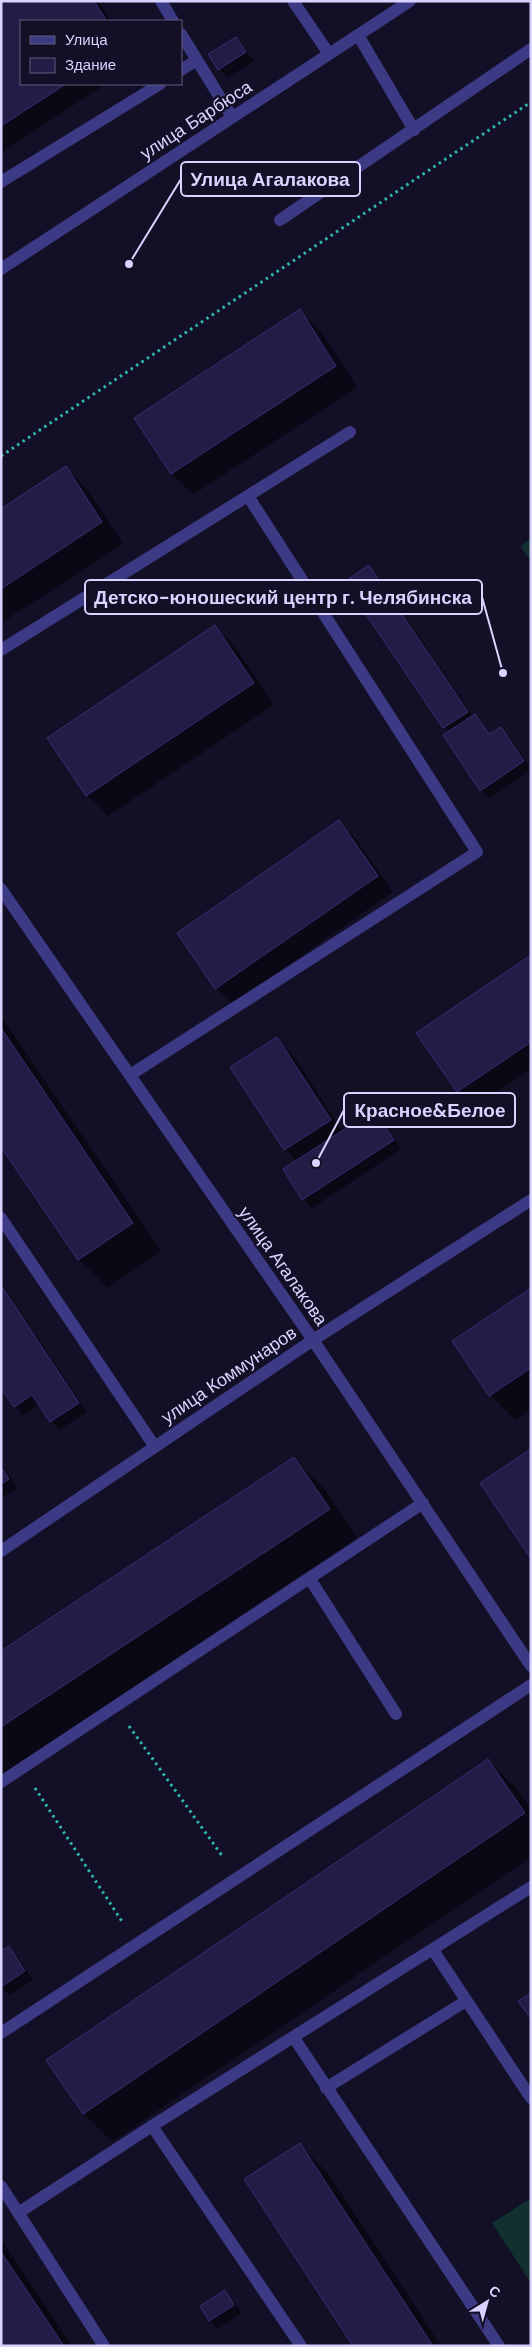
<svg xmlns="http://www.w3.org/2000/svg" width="532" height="2347" viewBox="0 0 532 2347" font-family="'DM Sans',sans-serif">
<rect width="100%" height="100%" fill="#130f26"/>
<path fill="#12302f" d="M 531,539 L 531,561 L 520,546 Z
M 531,2198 L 531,2283 L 492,2223 Z"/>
<path fill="#0007" d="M 1,1 L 98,1 L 111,21 L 21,21 L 21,84 L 106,84 L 1,153 Z
M 236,38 L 254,61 L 228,77 L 219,69 Z
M 299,311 L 321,332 L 357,387 L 193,495 L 172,474 L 136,418 Z
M 66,468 L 87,489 L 123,544 L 1,623 L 1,510 Z
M 369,567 L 378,575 L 473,717 L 475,715 L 491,735 L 500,728 L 509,737 L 531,769 L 490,798 L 481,790 L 449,733 L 346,582 Z
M 215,627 L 236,648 L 274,705 L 108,816 L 87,795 Z
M 339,822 L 355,838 L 393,892 L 232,1004 L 216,988 L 179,933 Z
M 531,956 L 531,1069 L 474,1107 L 458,1091 Z
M 1,1016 L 161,1251 L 107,1288 L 79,1259 L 1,1145 Z
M 277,1039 L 293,1055 L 343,1132 L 374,1112 L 382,1120 L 401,1149 L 312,1208 L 303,1199 L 297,1162 L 285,1149 L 232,1068 Z
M 1,1282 L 87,1412 L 59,1430 L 39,1404 L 23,1415 L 1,1386 Z
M 531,1289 L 531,1409 L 515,1420 L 490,1395 Z
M 294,1458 L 323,1487 L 357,1538 L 1,1775 L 1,1653 Z
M 1,1464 L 17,1488 L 1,1498 Z
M 488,1760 L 517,1789 L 531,1809 L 531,1857 L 112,2142 L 84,2114 L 48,2060 Z
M 9,1948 L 17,1956 L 33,1980 L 9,1995 L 1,1987 L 1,1952 Z
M 299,2144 L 328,2173 L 441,2346 L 354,2346 Z
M 1,2239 L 72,2346 L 1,2346 Z
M 225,2292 L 242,2313 L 218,2329 L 210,2320 Z"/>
<path fill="#241b47" stroke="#3b2d73" d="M 1,1 L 94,1 L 107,21 L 21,21 L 21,84 L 66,84 L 1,126 Z
M 236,37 L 246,52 L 218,70 L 208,54 Z
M 300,309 L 336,366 L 171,474 L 134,418 Z
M 66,466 L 102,522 L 1,589 L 1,509 Z
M 369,565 L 468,712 L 443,728 L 344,582 Z
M 215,625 L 254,683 L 86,796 L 47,738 Z
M 475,714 L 489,734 L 501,727 L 524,761 L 480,791 L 443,735 Z
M 339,820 L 378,876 L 215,989 L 177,933 Z
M 531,955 L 531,1042 L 457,1092 L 416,1033 Z
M 1,1028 L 133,1223 L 78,1260 L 1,1147 Z
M 277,1037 L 331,1120 L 284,1150 L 230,1067 Z
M 374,1110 L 394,1140 L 302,1200 L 283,1169 Z
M 1,1285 L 79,1403 L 50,1422 L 32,1395 L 14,1407 L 1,1388 Z
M 531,1288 L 531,1368 L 489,1396 L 452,1341 Z
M 531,1449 L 531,1559 L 480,1483 Z
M 294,1457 L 330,1509 L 1,1727 L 1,1651 Z
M 1,1467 L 9,1479 L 1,1484 Z
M 488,1759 L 525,1813 L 83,2114 L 46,2060 Z
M 9,1946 L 25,1971 L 1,1987 L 1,1951 Z
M 531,1993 L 531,2019 L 518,2001 Z
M 300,2143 L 330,2189 L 433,2346 L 353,2346 L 244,2179 Z
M 1,2252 L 64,2346 L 1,2346 Z
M 225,2290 L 234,2305 L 209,2321 L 200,2306 Z"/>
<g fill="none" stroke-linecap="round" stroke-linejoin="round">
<path stroke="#2fb8b0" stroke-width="3" stroke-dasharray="2.5 4" stroke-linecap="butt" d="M 1,456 L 531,102
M 129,1726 L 223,1857
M 35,1788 L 123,1923"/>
<path stroke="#3d3a85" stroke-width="12" d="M 161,1 L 173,21
M 293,1 L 329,54
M 181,34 L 232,117
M 358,35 L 414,130
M 181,70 L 197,60
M 1,182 L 160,84
M 280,220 L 531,49
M 1,269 L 410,1
M 1,650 L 350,432
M 1,889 L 313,1340 L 531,1666
M 130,1075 L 477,852 L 248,496
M 1,1218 L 155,1447
M 1,1551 L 313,1340 L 531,1200
M 310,1579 L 396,1714
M 1,1782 L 423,1503
M 433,1950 L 531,2098
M 1,2033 L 531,1685
M 294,2038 L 499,2346
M 326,2088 L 466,2001
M 152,2126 L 301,2346
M 1,2186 L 104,2346
M 18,2213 L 152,2126 L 531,1887"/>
</g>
<g text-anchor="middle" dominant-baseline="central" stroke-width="4.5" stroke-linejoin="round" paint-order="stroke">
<g font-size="18" fill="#d9d4ff" stroke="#130f26">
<text transform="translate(196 120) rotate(-33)">улица Барбюса</text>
<text transform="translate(283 1266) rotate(55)">улица Агалакова</text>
<text transform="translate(229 1375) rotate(-34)">улица Коммунаров</text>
</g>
</g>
<path fill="none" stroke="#d9d4ff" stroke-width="2" d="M129 264L181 179M503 673L482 597M316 1163L344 1110"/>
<g fill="#d9d4ff" stroke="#130f26" stroke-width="2">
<circle cx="129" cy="264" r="5"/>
<circle cx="503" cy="673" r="5"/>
<circle cx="316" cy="1163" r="5"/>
</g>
<g fill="#130f26" stroke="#d9d4ff" stroke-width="2">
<rect x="181" y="162" width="179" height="34" rx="5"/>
<rect x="85" y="580" width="397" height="34" rx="5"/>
<rect x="344" y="1093" width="171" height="34" rx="5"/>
</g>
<g font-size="19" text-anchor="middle" font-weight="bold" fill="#d9d4ff">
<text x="270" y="186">Улица Агалакова</text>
<text x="283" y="604">Детско-юношеский центр г. Челябинска</text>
<text x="430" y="1117">Красное&amp;Белое</text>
</g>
<rect width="532" height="2347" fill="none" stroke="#d9d4ff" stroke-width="5"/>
<rect x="20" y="20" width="162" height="65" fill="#130f26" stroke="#625e7d"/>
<rect x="30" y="36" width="25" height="8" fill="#3d3a85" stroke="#625e7d"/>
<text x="65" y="45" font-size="15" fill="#d9d4ff">Улица</text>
<rect x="30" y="58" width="25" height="15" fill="#241b47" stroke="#625e7d"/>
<text x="65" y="70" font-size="15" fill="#d9d4ff">Здание</text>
<g transform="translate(487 2302) rotate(37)" stroke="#130f26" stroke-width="4" paint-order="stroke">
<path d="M0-4L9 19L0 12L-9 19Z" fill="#d9d4ff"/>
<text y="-8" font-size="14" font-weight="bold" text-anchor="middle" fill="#d9d4ff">С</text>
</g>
</svg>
